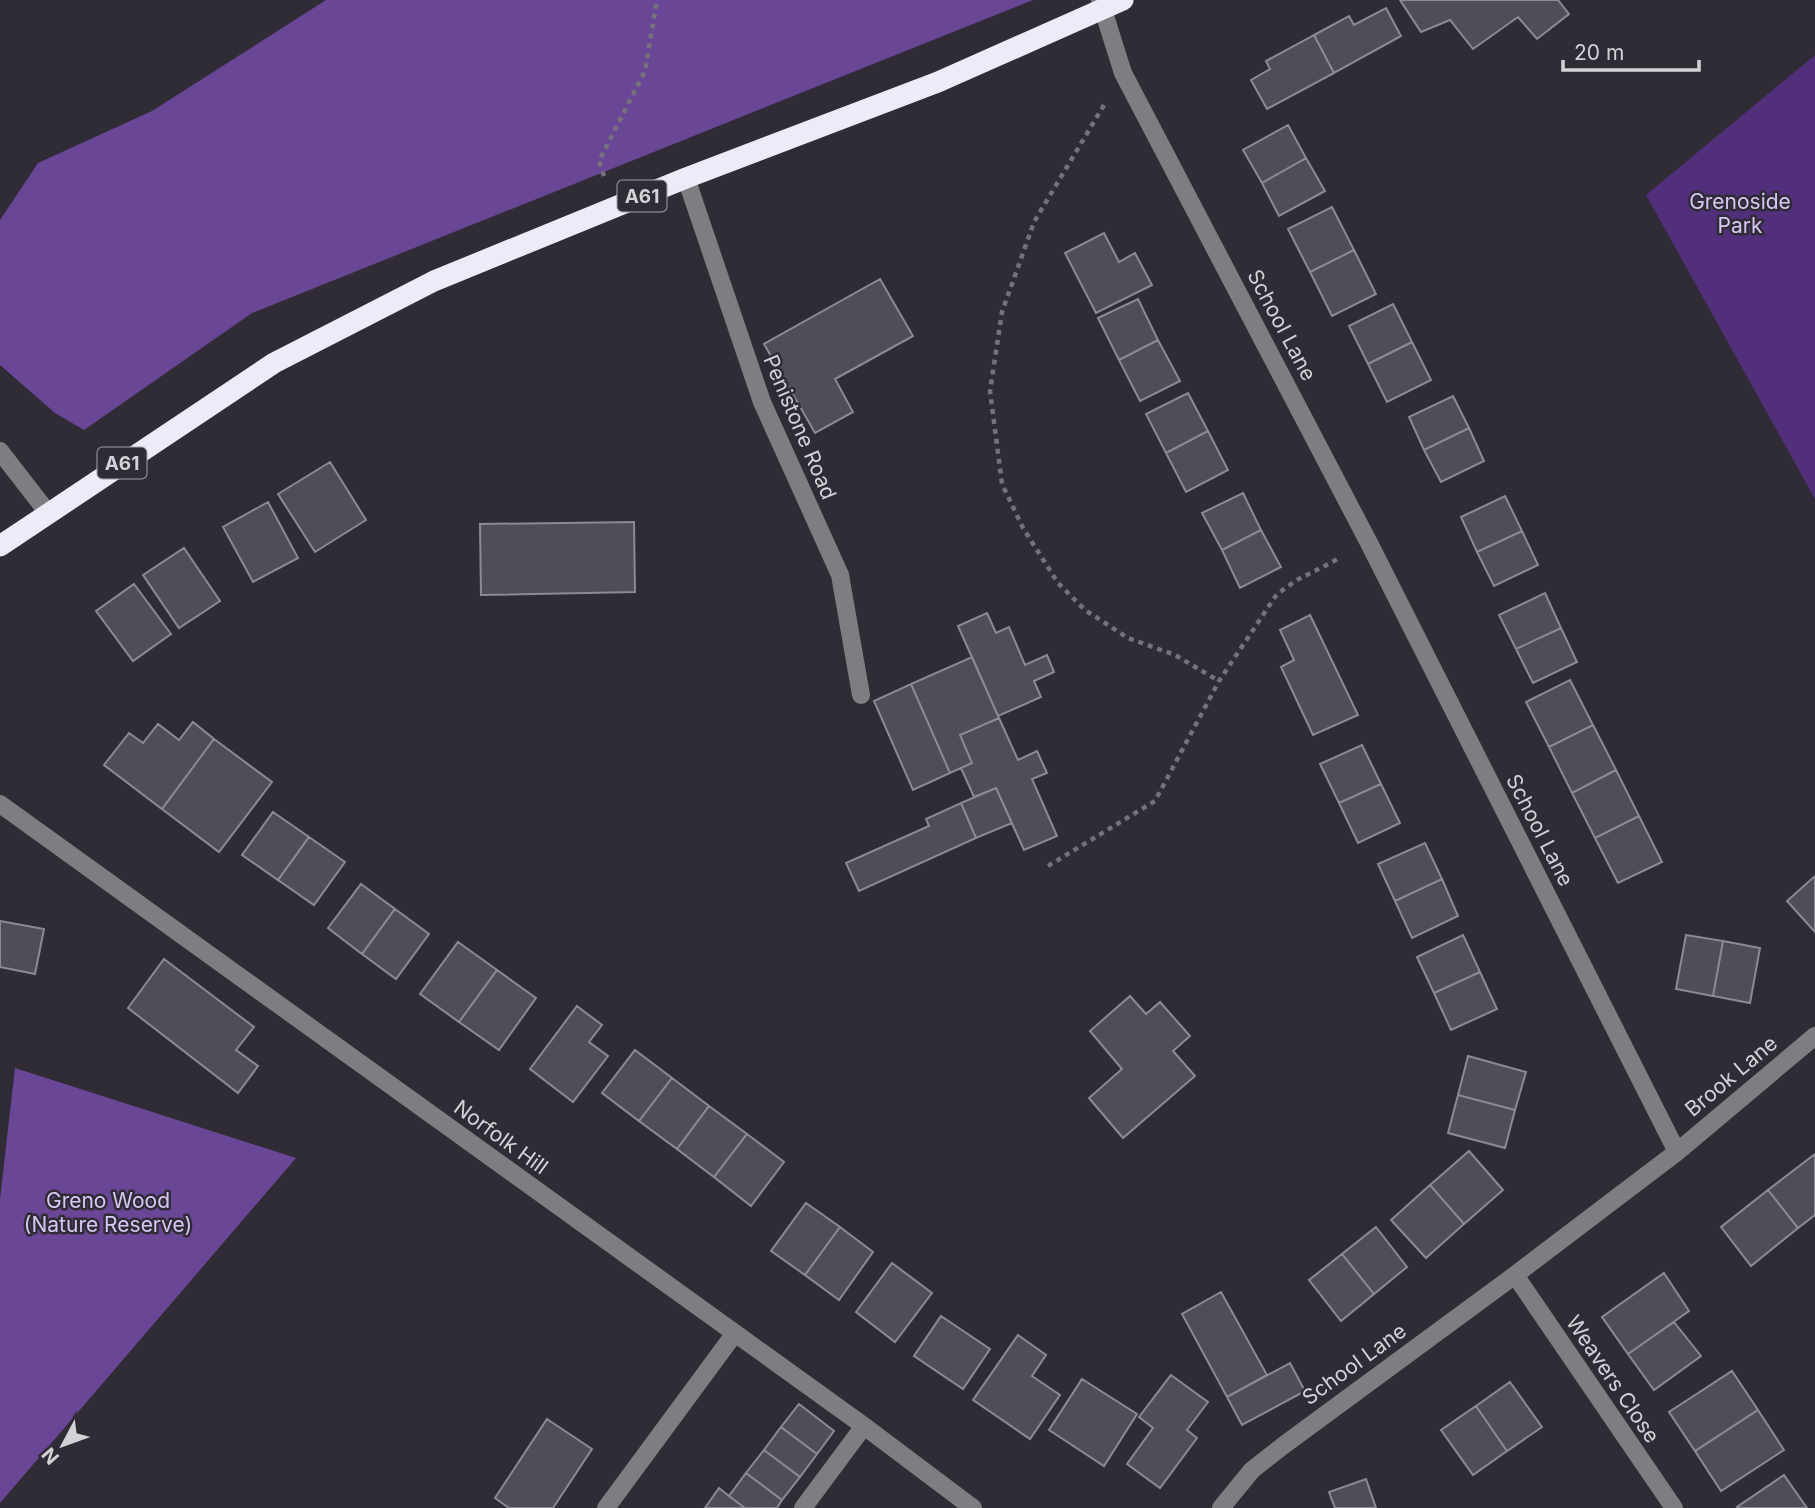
<svg xmlns="http://www.w3.org/2000/svg" width="1815" height="1508" viewBox="0 0 1815 1508" font-family="Inter,sans-serif">
<rect width="100%" height="100%" fill="#302c36"/>
<path fill="#522f7a" d="M 1815,55 L 1815,499 L 1646,195 Z"/>
<path fill="#6a4696" d="M 326,0 L 1033,0 L 252,313 L 84,430 L 55,413 L 0,365 L 0,220 L 38,163 L 152,111 Z
M 15,1068 L 296,1158 L 0,1503 L 0,1199 Z"/>
<path fill="#504d57" stroke="#8d8995" stroke-width="2" d="M 1400,0 L 1558,0 L 1569,14 L 1537,39 L 1518,17 L 1473,49 L 1450,20 L 1421,32 Z
M 1386,8 L 1401,36 L 1334,73 L 1314,35 L 1349,16 L 1354,25 Z
M 1314,35 L 1334,73 L 1267,109 L 1251,80 L 1270,69 L 1266,61 Z
M 1288,125 L 1306,158 L 1262,183 L 1243,150 Z
M 1306,158 L 1325,191 L 1279,216 L 1262,183 Z
M 1332,207 L 1354,250 L 1310,272 L 1288,229 Z
M 1104,233 L 1119,262 L 1135,253 L 1152,285 L 1096,313 L 1065,253 Z
M 1354,250 L 1376,294 L 1332,316 L 1310,272 Z
M 880,279 L 913,336 L 835,379 L 853,412 L 815,433 L 764,344 Z
M 1138,299 L 1158,340 L 1119,360 L 1098,318 Z
M 1393,304 L 1412,342 L 1368,364 L 1349,326 Z
M 1158,340 L 1180,381 L 1140,401 L 1119,360 Z
M 1412,342 L 1431,380 L 1387,402 L 1368,364 Z
M 1188,393 L 1208,431 L 1166,453 L 1146,414 Z
M 1453,396 L 1469,428 L 1424,450 L 1409,417 Z
M 1469,428 L 1484,461 L 1441,482 L 1424,450 Z
M 1208,431 L 1228,470 L 1186,492 L 1166,453 Z
M 330,462 L 366,520 L 315,552 L 278,494 Z
M 1243,493 L 1261,530 L 1222,550 L 1202,513 Z
M 1505,496 L 1522,531 L 1477,552 L 1461,517 Z
M 268,502 L 298,558 L 253,582 L 223,527 Z
M 634,522 L 635,592 L 481,595 L 480,524 Z
M 1261,530 L 1281,567 L 1240,588 L 1222,550 Z
M 1522,531 L 1538,565 L 1494,586 L 1477,552 Z
M 184,548 L 220,601 L 179,628 L 143,575 Z
M 134,584 L 171,634 L 133,661 L 96,611 Z
M 1545,593 L 1561,628 L 1516,649 L 1499,615 Z
M 987,613 L 996,633 L 1009,627 L 1025,665 L 1047,655 L 1054,672 L 1034,681 L 1041,697 L 998,716 L 958,626 Z
M 1310,615 L 1358,715 L 1313,735 L 1281,667 L 1294,660 L 1280,630 Z
M 1561,628 L 1577,662 L 1533,683 L 1516,649 Z
M 972,657 L 999,718 L 960,735 L 972,763 L 950,773 L 911,684 Z
M 1570,680 L 1593,725 L 1549,747 L 1526,702 Z
M 911,684 L 950,773 L 913,790 L 874,701 Z
M 999,718 L 1018,760 L 1037,751 L 1047,773 L 1032,779 L 1057,836 L 1024,850 L 996,788 L 974,797 L 961,768 L 972,763 L 960,735 Z
M 193,722 L 214,739 L 162,809 L 104,765 L 129,733 L 143,743 L 158,724 L 179,740 Z
M 1593,725 L 1616,770 L 1572,793 L 1549,747 Z
M 214,739 L 272,782 L 219,852 L 162,809 Z
M 1362,745 L 1381,784 L 1339,803 L 1320,764 Z
M 1616,770 L 1639,816 L 1595,838 L 1572,793 Z
M 1381,784 L 1400,823 L 1358,843 L 1339,803 Z
M 996,788 L 1012,823 L 976,838 L 961,803 Z
M 961,803 L 976,838 L 859,891 L 846,863 L 929,826 L 926,819 Z
M 273,812 L 309,837 L 278,880 L 242,855 Z
M 1639,816 L 1662,862 L 1618,883 L 1595,838 Z
M 309,837 L 345,862 L 314,905 L 278,880 Z
M 1425,843 L 1442,879 L 1395,901 L 1378,864 Z
M 1815,876 L 1815,932 L 1787,901 Z
M 1442,879 L 1458,916 L 1412,938 L 1395,901 Z
M 361,884 L 395,909 L 362,954 L 328,928 Z
M 395,909 L 429,934 L 396,979 L 362,954 Z
M 0,921 L 44,929 L 35,974 L 0,967 Z
M 1463,935 L 1480,972 L 1434,993 L 1417,957 Z
M 1686,935 L 1723,941 L 1713,996 L 1676,989 Z
M 1723,941 L 1760,948 L 1750,1003 L 1713,996 Z
M 458,942 L 497,970 L 459,1022 L 420,994 Z
M 164,959 L 254,1027 L 236,1050 L 258,1066 L 238,1093 L 128,1008 Z
M 497,970 L 536,998 L 499,1050 L 459,1022 Z
M 1480,972 L 1497,1009 L 1451,1030 L 1434,993 Z
M 1130,996 L 1146,1014 L 1160,1002 L 1190,1036 L 1173,1051 L 1195,1076 L 1123,1138 L 1089,1098 L 1122,1069 L 1090,1031 Z
M 577,1006 L 602,1025 L 589,1042 L 608,1056 L 573,1102 L 530,1069 Z
M 635,1050 L 672,1078 L 639,1121 L 602,1093 Z
M 1468,1056 L 1526,1072 L 1515,1110 L 1458,1095 Z
M 672,1078 L 709,1106 L 677,1149 L 639,1121 Z
M 1458,1095 L 1515,1110 L 1505,1148 L 1448,1133 Z
M 709,1106 L 747,1134 L 714,1177 L 677,1149 Z
M 747,1134 L 784,1162 L 751,1206 L 714,1177 Z
M 1469,1151 L 1503,1190 L 1464,1224 L 1430,1185 Z
M 1815,1154 L 1815,1215 L 1798,1228 L 1768,1190 Z
M 1430,1185 L 1464,1224 L 1426,1258 L 1391,1220 Z
M 1768,1190 L 1798,1228 L 1751,1266 L 1721,1227 Z
M 806,1203 L 840,1227 L 805,1275 L 771,1251 Z
M 840,1227 L 873,1252 L 839,1300 L 805,1275 Z
M 1376,1227 L 1407,1267 L 1374,1294 L 1342,1254 Z
M 1342,1254 L 1374,1294 L 1341,1321 L 1309,1280 Z
M 892,1263 L 932,1293 L 895,1342 L 856,1312 Z
M 1664,1273 L 1689,1311 L 1628,1354 L 1602,1317 Z
M 1221,1292 L 1267,1375 L 1227,1397 L 1182,1314 Z
M 941,1316 L 990,1349 L 963,1389 L 914,1356 Z
M 1674,1322 L 1701,1356 L 1654,1390 L 1628,1354 Z
M 1018,1335 L 1046,1355 L 1032,1376 L 1060,1395 L 1030,1439 L 973,1400 Z
M 1290,1363 L 1305,1391 L 1242,1425 L 1227,1397 Z
M 1732,1371 L 1758,1410 L 1695,1451 L 1669,1412 Z
M 1171,1375 L 1208,1402 L 1187,1430 L 1197,1438 L 1160,1488 L 1127,1464 L 1153,1428 L 1139,1417 Z
M 1082,1379 L 1137,1414 L 1104,1466 L 1049,1430 Z
M 1510,1382 L 1542,1427 L 1507,1451 L 1476,1406 Z
M 799,1404 L 834,1431 L 817,1454 L 781,1427 Z
M 1476,1406 L 1507,1451 L 1473,1475 L 1441,1430 Z
M 1758,1410 L 1784,1450 L 1721,1491 L 1695,1451 Z
M 547,1419 L 592,1449 L 553,1508 L 509,1508 L 495,1498 Z
M 781,1427 L 817,1454 L 800,1477 L 764,1450 Z
M 764,1450 L 800,1477 L 782,1500 L 746,1473 Z
M 746,1473 L 782,1500 L 777,1508 L 745,1508 L 729,1496 Z
M 1784,1475 L 1807,1508 L 1738,1508 L 1737,1507 Z
M 1366,1479 L 1376,1508 L 1335,1508 L 1329,1492 Z
M 719,1488 L 729,1496 L 745,1508 L 705,1508 Z"/>
<g fill="none" stroke-linecap="round" stroke-linejoin="round">
<path stroke="#75727a" stroke-width="4.5" stroke-dasharray="5 5" stroke-linecap="butt" d="M 1104,105 L 1034,222 L 1002,312 L 990,391 L 1002,484 L 1023,528 L 1058,583 L 1085,610 L 1128,638 L 1175,655 L 1219,681
M 604,176 L 599,161 L 645,71 L 657,0
M 1048,866 L 1155,801 L 1219,681 L 1277,594 L 1297,580 L 1340,558"/>
<path stroke="#7e7d82" stroke-width="18" d="M 1100,0 L 1123,73 L 1369,543 L 1677,1152
M 686,178 L 762,402 L 840,575 L 861,695
M 0,451 L 48,513
M 0,804 L 864,1426 L 973,1508
M 1515,1275 L 1674,1508
M 606,1508 L 735,1333
M 803,1508 L 864,1426
M 1221,1508 L 1252,1470 L 1284,1445 L 1515,1275 L 1677,1152 L 1815,1036"/>
<path stroke="#efeaf7" stroke-width="21" d="M 0,546 L 274,363 L 434,281 L 686,178 L 938,82 L 1123,0"/>
</g>
<g text-anchor="middle" dominant-baseline="central" stroke-width="5" stroke-linejoin="round" paint-order="stroke">
<g fill="#302c36" stroke="#a3a0a7" stroke-width="2">
<rect x="617.5" y="180.5" width="49" height="31" rx="5"/>
<rect x="97.5" y="447.5" width="49" height="31" rx="5"/>
</g>
<g font-size="19" font-weight="bold" fill="#d4d2d8">
<text x="642" y="196">A61</text>
<text x="122" y="463">A61</text>
</g>
<g font-size="21" fill="#d8c7f4" stroke="#302c36">
<text x="1740" y="201">Grenoside<tspan x="1740" dy="24">Park</tspan></text>
<text x="108" y="1200">Greno Wood<tspan x="108" dy="24">(Nature Reserve)</tspan></text>
</g>
<g font-size="21" fill="#d4d2d8" stroke="#302c36">
<text transform="translate(1282 325) rotate(62)">School Lane</text>
<text transform="translate(800 427) rotate(67)">Penistone Road</text>
<text transform="translate(1540 830) rotate(63)">School Lane</text>
<text transform="translate(1731 1076) rotate(-40)">Brook Lane</text>
<text transform="translate(501 1137) rotate(36)">Norfolk Hill</text>
<text transform="translate(1354 1364) rotate(-36)">School Lane</text>
<text transform="translate(1613 1379) rotate(56)">Weavers Close</text>
</g>
</g>
<g transform="translate(63 1445) rotate(229)" stroke="#302c36" stroke-width="5" paint-order="stroke">
<path d="M0-5L12 26L0 18L-12 26Z" fill="#d4d2d8"/>
<text y="-10" font-size="19" font-weight="bold" text-anchor="middle" fill="#d4d2d8">N</text>
</g>
<path d="M1563 60v10h136v-10" fill="none" stroke="#d4d2d8" stroke-width="3.5"/>
<text x="1574" y="60" font-size="21" fill="#d4d2d8" stroke="#302c36" stroke-width="5" paint-order="stroke">20 m</text>
</svg>
